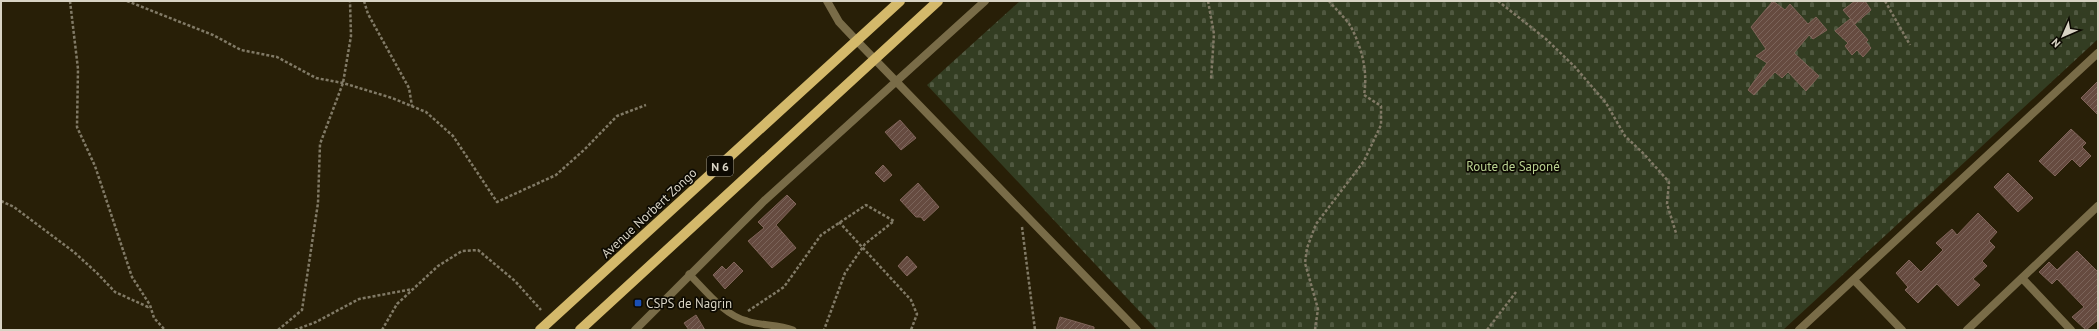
<svg xmlns="http://www.w3.org/2000/svg" width="2099" height="331" viewBox="0 0 2099 331" font-family="'PT Sans',sans-serif">
<defs>
<pattern id="cemetery-stones" width="16" height="16" patternUnits="userSpaceOnUse"><rect width="16" height="16" fill="#333d22"/><path d="M2 7V4a2 2 0 0 1 4 0v3zM10 15v-3a2 2 0 0 1 4 0v3z" fill="#505840"/></pattern>
<pattern id="building-hatch" width="6" height="6" patternUnits="userSpaceOnUse"><rect width="6" height="6" fill="#664b40"/><path d="M-1 1l2-2M0 6l6-6M5 7l2-2" fill="none" stroke="#7b645a"/></pattern>
</defs>
<rect width="100%" height="100%" fill="#281f07"/>
<path fill="url(#cemetery-stones)" d="M 1020,1 L 2098,1 L 2098,39 L 1783,330 L 1157,330 L 927,85 Z"/>
<path fill="url(#building-hatch)" stroke="#806459" d="M 1773,1 L 1785,10 L 1790,4 L 1808,24 L 1816,17 L 1827,30 L 1813,39 L 1809,35 L 1794,53 L 1819,76 L 1806,91 L 1788,72 L 1782,78 L 1775,72 L 1754,95 L 1748,90 L 1767,63 L 1756,56 L 1766,49 L 1751,27 Z
M 1855,1 L 1865,1 L 1871,10 L 1855,24 L 1843,10 Z
M 1850,19 L 1868,40 L 1866,42 L 1871,48 L 1863,57 L 1857,50 L 1852,55 L 1845,46 L 1848,43 L 1835,31 Z
M 2098,81 L 2098,115 L 2081,98 Z
M 900,120 L 916,138 L 901,150 L 885,132 Z
M 2071,129 L 2086,143 L 2082,147 L 2091,156 L 2080,167 L 2072,159 L 2055,176 L 2039,161 Z
M 883,165 L 892,175 L 884,182 L 875,173 Z
M 2008,173 L 2033,198 L 2018,212 L 1994,187 Z
M 918,183 L 939,207 L 924,221 L 921,217 L 916,217 L 900,200 Z
M 787,195 L 796,204 L 776,225 L 796,248 L 772,268 L 748,241 L 764,228 L 758,222 Z
M 1978,213 L 1997,232 L 1989,241 L 1995,247 L 1982,261 L 1987,266 L 1973,279 L 1980,285 L 1958,306 L 1937,284 L 1918,303 L 1905,290 L 1908,287 L 1896,273 L 1909,260 L 1921,272 L 1943,250 L 1936,243 L 1952,229 L 1957,235 Z
M 2077,251 L 2098,272 L 2098,320 L 2086,330 L 2072,317 L 2084,307 L 2057,279 L 2052,284 L 2039,272 L 2049,262 L 2057,270 Z
M 907,256 L 917,267 L 907,276 L 898,266 Z
M 734,262 L 743,271 L 725,289 L 713,275 L 722,266 L 726,270 Z
M 696,315 L 705,330 L 689,330 L 684,323 Z
M 1060,317 L 1094,327 L 1094,330 L 1056,330 Z"/>
<g fill="none" stroke-linecap="round" stroke-linejoin="round">
<path stroke="#817a66" stroke-width="2.5" stroke-dasharray="3 2" stroke-linecap="butt" d="M 70,1 L 78,69 L 77,127 L 95,166 L 132,277 L 150,305 L 154,318 L 165,330
M 127,1 L 213,35 L 241,50 L 277,57 L 316,78 L 343,83 L 392,98 L 426,112 L 453,136 L 497,202 L 556,175 L 585,149 L 617,116 L 646,105
M 364,1 L 368,14 L 409,88 L 412,106
M 1208,1 L 1214,34 L 1211,80
M 1498,1 L 1546,39 L 1575,67 L 1606,103 L 1625,136 L 1644,154 L 1669,182 L 1667,204 L 1676,233
M 1885,1 L 1910,45
M 1,201 L 14,207 L 74,252 L 97,273 L 115,292 L 148,307 L 149,305
M 839,222 L 911,300 L 917,314 L 911,330
M 1022,227 L 1035,330
M 748,311 L 784,287 L 821,235 L 866,205 L 894,221 L 865,244 L 845,273 L 824,330
M 278,330 L 302,310 L 318,203 L 320,144 L 343,83 L 351,36 L 350,1
M 295,330 L 316,322 L 359,299 L 413,289
M 382,330 L 397,304 L 438,266 L 462,251 L 478,250 L 515,281 L 541,310
M 1315,330 L 1318,309 L 1305,263 L 1307,248 L 1316,224 L 1364,161 L 1381,125 L 1381,106 L 1364,95 C 1368,72 1362,48 1351,27 C 1346,18 1335,9 1329,1
M 1487,330 L 1516,292"/>
<path stroke="#796c48" stroke-width="7" d="M 689,274 C 706,291 724,315 747,321 C 762,326 778,324 793,330"/>
<path stroke="#796c48" stroke-width="8" d="M 827,1 L 839,22 L 856,40 L 1137,330
M 2022,278 L 2071,330
M 1854,280 L 1902,330
M 635,330 L 764,201 L 985,1
M 1799,330 L 2098,53
M 1967,330 L 2098,206"/>
<path stroke="#d4b96b" stroke-width="10" d="M 540,330 L 900,1
M 580,330 L 938,1"/>
</g>
<rect fill="#1a4fb4" stroke="#0d0a02" stroke-width="1.5" x="634" y="299" width="8" height="8" rx="2"/>
<g text-anchor="middle" dominant-baseline="central" stroke-width="3.5" stroke-linejoin="round" paint-order="stroke">
<rect fill="#0d0a02" stroke="#9b978a" stroke-width="1" x="707" y="156" width="26" height="20" rx="3"/>
<g font-size="12" font-weight="bold" fill="#d8d3c4">
<text x="720" y="166">N 6</text>
</g>
<g font-size="13" fill="#bad291" stroke="#0d0a02">
<text x="1513" y="166">Route de Saponé</text>
</g>
<g font-size="13" fill="#d8d3c4" stroke="#0d0a02">
<text transform="translate(649 213) rotate(-43)">Avenue Norbert Zongo</text>
</g>
<g font-size="13" fill="#d8d3c4" stroke="#0d0a02" text-anchor="start">
<text x="646" y="303">CSPS de Nagrin</text>
</g>
</g>
<rect width="2099" height="331" fill="none" stroke="#d8d3c4" stroke-width="4"/>
<g transform="translate(2063 36) rotate(225)" stroke="#0d0a02" stroke-width="3" paint-order="stroke">
<path d="M0-3L7 15L0 10L-7 15Z" fill="#d8d3c4"/>
<text y="-6" font-size="11" font-weight="bold" text-anchor="middle" fill="#d8d3c4">N</text>
</g>
</svg>
